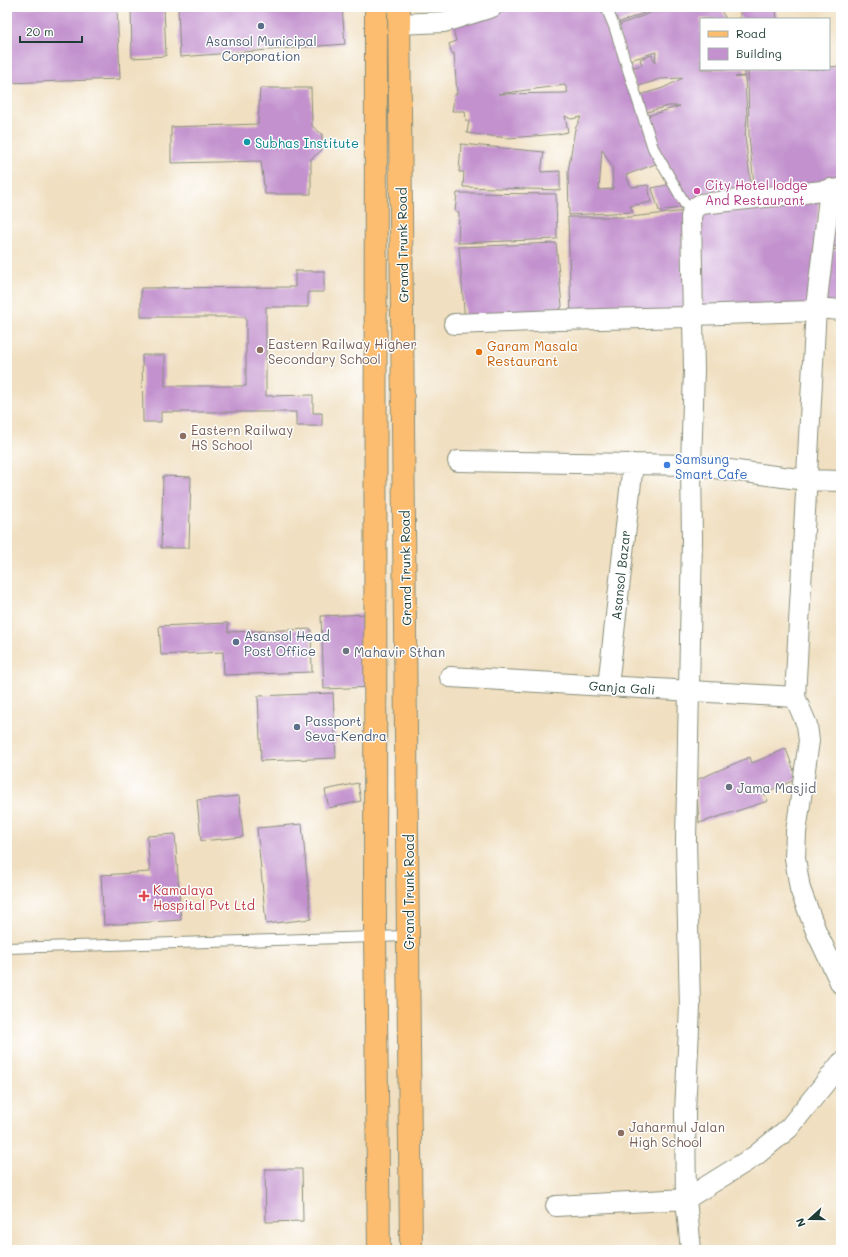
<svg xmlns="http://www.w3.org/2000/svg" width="848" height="1257" viewBox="0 0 848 1257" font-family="Mali,sans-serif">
<rect width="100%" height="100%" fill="#fff"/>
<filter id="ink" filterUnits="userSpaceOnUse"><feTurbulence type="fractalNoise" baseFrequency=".025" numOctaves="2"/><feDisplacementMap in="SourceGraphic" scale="8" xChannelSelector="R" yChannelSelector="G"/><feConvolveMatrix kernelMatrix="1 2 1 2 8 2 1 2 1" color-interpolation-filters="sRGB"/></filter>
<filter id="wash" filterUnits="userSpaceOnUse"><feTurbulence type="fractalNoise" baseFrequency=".012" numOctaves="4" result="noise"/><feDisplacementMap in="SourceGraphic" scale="16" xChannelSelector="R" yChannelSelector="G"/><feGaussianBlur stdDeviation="0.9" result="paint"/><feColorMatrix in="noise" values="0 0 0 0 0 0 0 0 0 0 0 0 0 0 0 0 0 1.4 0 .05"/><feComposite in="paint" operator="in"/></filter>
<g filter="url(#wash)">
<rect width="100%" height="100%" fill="#f0dfc0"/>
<g id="blocks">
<path fill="#c291ce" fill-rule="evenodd" d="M 7,7 L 117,7 L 120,79 L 7,83 Z
M 131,7 L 164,7 L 166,56 L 132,58 Z
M 178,7 L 342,7 L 345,44 L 180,57 Z
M 501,7 L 605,7 L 658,163 L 626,175 L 631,187 L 648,185 L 651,202 L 630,206 L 633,212 L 569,215 L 568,172 L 575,129 L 581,117 L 571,119 L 565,116 L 568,132 L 558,134 L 508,138 L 467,133 L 469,121 L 466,121 L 465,111 L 452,111 L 455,94 L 457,94 L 454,53 L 452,54 L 449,44 L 456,41 L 452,25 ZM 565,85 L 568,92 L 564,93 L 498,94 ZM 602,149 L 612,167 L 613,189 L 599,190 Z
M 607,7 L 660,7 L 615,24 Z
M 666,7 L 719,7 L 726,19 L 701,19 L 701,69 L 745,69 L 745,76 L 735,77 L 745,77 L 747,117 L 745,136 L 752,194 L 687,204 L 656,153 L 647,116 L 680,106 L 668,106 L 647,112 L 640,95 L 663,88 L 683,78 L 660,79 L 636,87 L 630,68 L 642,65 L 640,59 L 652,55 L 655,63 L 656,52 L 627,61 L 616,26 Z
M 740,9 L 776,9 L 777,19 L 740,19 Z
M 841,66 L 841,186 L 755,195 L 749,136 L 748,69 L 829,69 L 829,67 Z
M 260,88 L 311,88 L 312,126 L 322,134 L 322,150 L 311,159 L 311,194 L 265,194 L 261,161 L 171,163 L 171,127 L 258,124 Z
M 461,144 L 544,152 L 541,172 L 560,171 L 560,190 L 463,187 L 464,172 L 459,172 Z
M 672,184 L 687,207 L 659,211 L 652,188 Z
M 457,193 L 556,194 L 557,239 L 458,243 L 459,212 L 455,212 Z
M 841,197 L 841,247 L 827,246 L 829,200 Z
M 819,198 L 812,306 L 698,309 L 697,210 Z
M 686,211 L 689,315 L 571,317 L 568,217 L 630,217 Z
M 556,243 L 562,306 L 559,311 L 465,322 L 459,247 Z
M 830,249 L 841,250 L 841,308 L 823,307 Z
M 295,271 L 324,271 L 324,292 L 308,292 L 308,307 L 266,307 L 266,396 L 313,395 L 313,413 L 322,413 L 322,426 L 296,426 L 296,412 L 161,412 L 161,422 L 143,422 L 142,355 L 165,355 L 165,386 L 246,386 L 246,317 L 141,317 L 141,288 L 295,287 Z
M 163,476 L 191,477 L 189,548 L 161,548 Z
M 369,614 L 372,687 L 324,689 L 321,616 Z
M 228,623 L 228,632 L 311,629 L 312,672 L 224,675 L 223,652 L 161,655 L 159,626 Z
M 333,693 L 336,758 L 261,761 L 258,696 Z
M 786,749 L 797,779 L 764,793 L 768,801 L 699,823 L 696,780 L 750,757 L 752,763 Z
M 358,783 L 361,801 L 329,808 L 325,790 Z
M 239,796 L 243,837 L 201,841 L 197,800 Z
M 302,824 L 311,919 L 266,924 L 257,828 Z
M 175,834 L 181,920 L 104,925 L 101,875 L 150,872 L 147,836 Z
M 265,1169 L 302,1169 L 303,1221 L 266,1222 Z"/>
</g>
</g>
<g filter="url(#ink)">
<use href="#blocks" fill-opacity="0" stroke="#888e7a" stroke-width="1"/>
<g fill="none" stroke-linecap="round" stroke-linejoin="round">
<g stroke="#888e7a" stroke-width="12">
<path id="lane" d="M 606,7 L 614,26 L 653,148 L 685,204 L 693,209
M 7,948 L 408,936"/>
</g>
<g stroke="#888e7a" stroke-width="22">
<path id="street" d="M 399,24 L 444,22 L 492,7
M 830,189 L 816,308 L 795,697 L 807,725 L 809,741 L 796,832 L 795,858 L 800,889 L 816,931 L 841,984
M 454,324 L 559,320 L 688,317 L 693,315 L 813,311 L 816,308 L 841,310
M 458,461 L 691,465 L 806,480 L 841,481
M 450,677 L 795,697
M 608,686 L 633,464
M 556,1206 L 686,1199 L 755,1156 L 789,1128 L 841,1063
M 691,1250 L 686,1199 L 685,1113 L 690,1007 L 686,840 L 692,539 L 691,465 L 694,370 L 691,217 L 693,209 L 701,204 L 841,189"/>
</g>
<g stroke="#888e7a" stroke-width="24">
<path id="primary" d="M 376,7 L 375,936 L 379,1250
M 399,7 L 411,1250"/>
</g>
<use href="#lane" stroke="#fff" stroke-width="10"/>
<use href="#street" stroke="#fff" stroke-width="20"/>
<use href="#primary" stroke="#fcbd6f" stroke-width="22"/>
</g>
</g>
<g fill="#5c6f8a" stroke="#fff" stroke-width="1.5">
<circle cx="261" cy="26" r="4"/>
<circle cx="236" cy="642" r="4"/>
<circle cx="297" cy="727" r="4"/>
</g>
<circle fill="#0f9aa8" stroke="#fff" stroke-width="1.5" cx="247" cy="142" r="4"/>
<circle fill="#d1479c" stroke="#fff" stroke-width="1.5" cx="697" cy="191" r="4"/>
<g fill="#8d6e63" stroke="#fff" stroke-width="1.5">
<circle cx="260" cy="350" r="4"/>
<circle cx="183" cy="436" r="4"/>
<circle cx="621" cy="1133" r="4"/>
</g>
<circle fill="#e8710a" stroke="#fff" stroke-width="1.5" cx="479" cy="352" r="4"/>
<circle fill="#3f7fe0" stroke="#fff" stroke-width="1.5" cx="667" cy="465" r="4"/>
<g fill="#6b7280" stroke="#fff" stroke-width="1.5">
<circle cx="346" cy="651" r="4"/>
<circle cx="729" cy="787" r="4"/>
</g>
<path fill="#e0444e" stroke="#fff" stroke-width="1.5" d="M142 890h4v4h4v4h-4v4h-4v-4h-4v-4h4z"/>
<g text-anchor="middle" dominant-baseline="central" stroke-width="3" stroke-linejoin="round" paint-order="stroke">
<g font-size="13" fill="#4e5e75" stroke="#fff" text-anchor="start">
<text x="261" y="40" text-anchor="middle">Asansol Municipal<tspan x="261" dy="15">Corporation</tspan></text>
<text x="244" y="635">Asansol Head<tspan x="244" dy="15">Post Office</tspan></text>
<text x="305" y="720">Passport<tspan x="305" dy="15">Seva-Kendra</tspan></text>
</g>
<g font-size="13" fill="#0d838f" stroke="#fff" text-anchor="start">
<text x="255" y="142">Subhas Institute</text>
</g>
<g font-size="13" fill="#b23c85" stroke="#fff" text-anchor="start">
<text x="705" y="184">City Hotel lodge<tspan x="705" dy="15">And Restaurant</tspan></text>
</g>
<g font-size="13" fill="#1f3d34" stroke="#fff">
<text transform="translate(402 245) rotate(-91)">Grand Trunk Road</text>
<text transform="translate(405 568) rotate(-91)">Grand Trunk Road</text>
<text transform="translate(620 575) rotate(-84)">Asansol Bazar</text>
<text transform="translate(622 687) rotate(4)">Ganja Gali</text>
<text transform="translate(408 892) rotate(-90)">Grand Trunk Road</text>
</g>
<g font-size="13" fill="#785e54" stroke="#fff" text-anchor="start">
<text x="268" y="343">Eastern Railway Higher<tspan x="268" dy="15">Secondary School</tspan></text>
<text x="191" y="429">Eastern Railway<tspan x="191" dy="15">HS School</tspan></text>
<text x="629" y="1126">Jaharmul Jalan<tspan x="629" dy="15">High School</tspan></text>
</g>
<g font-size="13" fill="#c56008" stroke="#fff" text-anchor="start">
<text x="487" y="345">Garam Masala<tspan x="487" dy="15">Restaurant</tspan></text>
</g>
<g font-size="13" fill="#366cbe" stroke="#fff" text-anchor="start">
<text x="675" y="458">Samsung<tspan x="675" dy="15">Smart Cafe</tspan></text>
</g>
<g font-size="13" fill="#5b616d" stroke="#fff" text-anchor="start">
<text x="354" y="651">Mahavir Sthan</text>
<text x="737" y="787">Jama Masjid</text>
</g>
<g font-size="13" fill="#be3a42" stroke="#fff" text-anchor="start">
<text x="153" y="889">Kamalaya<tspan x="153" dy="15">Hospital Pvt Ltd</tspan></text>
</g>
</g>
<rect width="848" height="1257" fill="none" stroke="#fff" stroke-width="24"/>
<rect x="700" y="18" width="130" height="52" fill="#ffffff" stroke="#a5b1ae"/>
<rect x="708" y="31" width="20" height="6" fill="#fcbd6f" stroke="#a5b1ae"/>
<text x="736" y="38" font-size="12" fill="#1f3d34">Road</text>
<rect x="708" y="48" width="20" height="12" fill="#c291ce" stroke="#a5b1ae"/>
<text x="736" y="58" font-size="12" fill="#1f3d34">Building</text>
<g transform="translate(810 1219) rotate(249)" stroke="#ffffff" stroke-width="3" paint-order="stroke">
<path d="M0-3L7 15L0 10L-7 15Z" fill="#1f3d34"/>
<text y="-6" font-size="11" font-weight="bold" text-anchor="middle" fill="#1f3d34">N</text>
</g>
<path d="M20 36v6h62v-6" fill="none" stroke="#1f3d34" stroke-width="2"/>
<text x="26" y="36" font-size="12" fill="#1f3d34" stroke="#ffffff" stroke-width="3" paint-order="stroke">20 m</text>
</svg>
